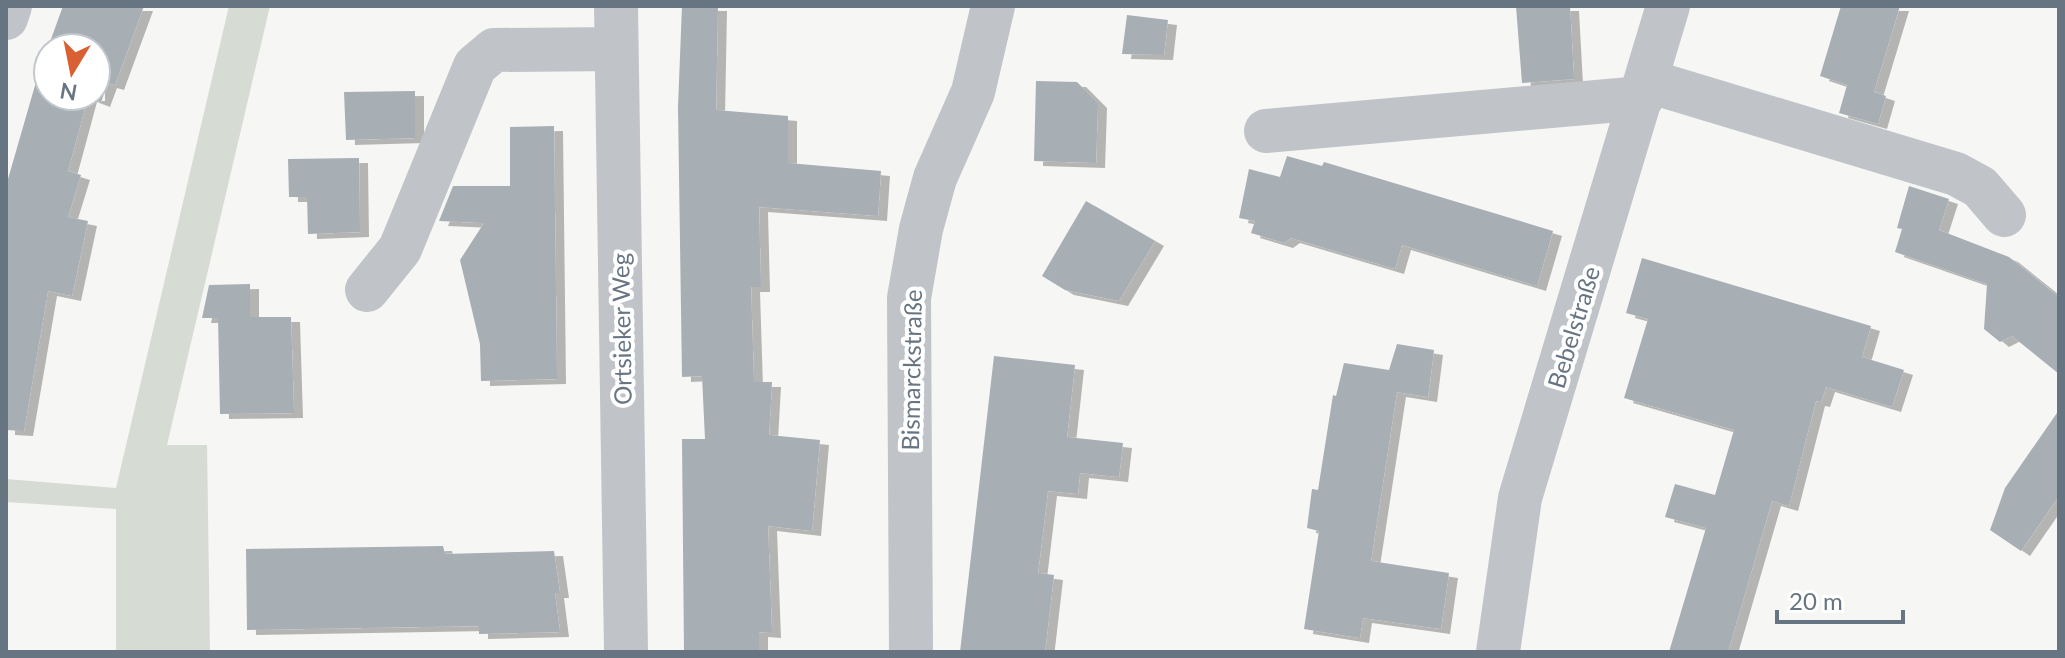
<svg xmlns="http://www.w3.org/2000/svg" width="2065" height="658" viewBox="0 0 2065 658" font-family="Lato,sans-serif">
<defs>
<filter id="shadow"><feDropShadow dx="9" dy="5" stdDeviation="0" flood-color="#0004"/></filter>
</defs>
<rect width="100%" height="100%" fill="#f6f6f4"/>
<path fill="#d6dbd3" d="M 229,6 L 270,6 L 167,445 L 207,445 L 210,652 L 116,652 L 116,509 L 6,502 L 6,479 L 116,488 Z"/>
<path fill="#a7aeb4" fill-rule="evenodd" filter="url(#shadow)" d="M 63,6 L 144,6 L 115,85 L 108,83 L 101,102 L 88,97 L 68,171 L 81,175 L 68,217 L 88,221 L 72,296 L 48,291 L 24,431 L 6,430 L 6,186 L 38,75 ZM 48,48 L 96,48 L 96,96 L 48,96 Z
M 682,6 L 718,6 L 716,110 L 788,116 L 788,163 L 881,171 L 878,216 L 759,207 L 761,287 L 751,287 L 754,382 L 772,382 L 769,435 L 820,440 L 812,531 L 768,526 L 772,633 L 759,632 L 759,652 L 684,652 L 682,439 L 705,439 L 702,376 L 682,377 L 678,107 Z
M 1516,6 L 1570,6 L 1574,79 L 1522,83 Z
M 1841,6 L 1900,6 L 1874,92 L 1886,96 L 1878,124 L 1839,113 L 1847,85 L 1820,76 Z
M 1127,15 L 1168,20 L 1164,55 L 1122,54 Z
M 1036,81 L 1077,82 L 1098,103 L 1096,163 L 1034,161 Z
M 415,91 L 415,138 L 346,140 L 344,92 Z
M 554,126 L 557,379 L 481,381 L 480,344 L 460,260 L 484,223 L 439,221 L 453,186 L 510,186 L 510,127 Z
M 1287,156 L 1322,166 L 1324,162 L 1553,231 L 1537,286 L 1402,245 L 1395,269 L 1291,238 L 1284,243 L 1251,233 L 1255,221 L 1239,218 L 1249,169 L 1280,177 Z
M 359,158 L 360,232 L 308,234 L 307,197 L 289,197 L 288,159 Z
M 1909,186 L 1949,199 L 1939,230 L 2009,257 L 2059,297 L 2059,374 L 2012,336 L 2000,342 L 1984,329 L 1987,284 L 1895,252 L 1902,229 L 1897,228 Z
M 1086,201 L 1155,241 L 1119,301 L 1065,290 L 1042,276 Z
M 1642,258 L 1871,326 L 1862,357 L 1904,370 L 1892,407 L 1826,387 L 1821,402 L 1816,401 L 1789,506 L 1772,501 L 1728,652 L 1669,652 L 1706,528 L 1665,517 L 1675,484 L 1715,495 L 1734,430 L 1624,398 L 1648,319 L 1626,313 Z
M 250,284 L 250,317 L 291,317 L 294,413 L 220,414 L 218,318 L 202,318 L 209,285 Z
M 1397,344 L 1434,350 L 1428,397 L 1397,392 L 1371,561 L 1449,573 L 1441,629 L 1363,618 L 1360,638 L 1304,629 L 1319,531 L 1307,528 L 1312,489 L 1318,490 L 1333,395 L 1336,396 L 1344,363 L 1389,370 Z
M 994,356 L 1075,365 L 1067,437 L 1123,443 L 1119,477 L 1080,473 L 1078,494 L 1048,491 L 1038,573 L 1054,575 L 1045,652 L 960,652 Z
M 2059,410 L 2059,496 L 2021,551 L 1990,530 L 2005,488 Z
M 443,546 L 445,554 L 554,551 L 560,593 L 555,593 L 560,632 L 479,634 L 479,626 L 247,630 L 246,549 Z"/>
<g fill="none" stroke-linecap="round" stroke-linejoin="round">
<path stroke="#c0c3c7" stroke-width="44" d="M 616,6 L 626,652
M 6,18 L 10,6
M 1648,81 L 1956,174 L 1980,187 L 2004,215
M 1266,131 L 1642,98
M 367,290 L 400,249 L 475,66 L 494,50 L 616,49
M 911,652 L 909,298 L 921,229 L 935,178 L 973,92 L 993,6
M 1498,652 L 1520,498 L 1668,6"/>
</g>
<g text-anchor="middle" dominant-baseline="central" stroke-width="8" stroke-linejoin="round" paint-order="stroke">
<g font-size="24" fill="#677583" stroke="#fff">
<text transform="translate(1573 327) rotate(-73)">Bebelstraße</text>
<text transform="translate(621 329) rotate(-91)">Ortsieker Weg</text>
<text transform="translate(911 370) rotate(-89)">Bismarckstraße</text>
</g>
</g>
<rect width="2065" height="658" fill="none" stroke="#677583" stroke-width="16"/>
<g transform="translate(72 72) rotate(190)"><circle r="38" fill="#ffffff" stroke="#c2c8cd" stroke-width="2"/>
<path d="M0-6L14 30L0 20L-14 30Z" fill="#d86032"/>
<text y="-12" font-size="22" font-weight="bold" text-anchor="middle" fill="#677583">N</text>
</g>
<path d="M1777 610v12h126v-12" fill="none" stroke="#677583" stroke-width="4"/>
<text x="1789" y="610" font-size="24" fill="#677583" stroke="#ffffff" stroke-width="6" paint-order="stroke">20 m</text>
</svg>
